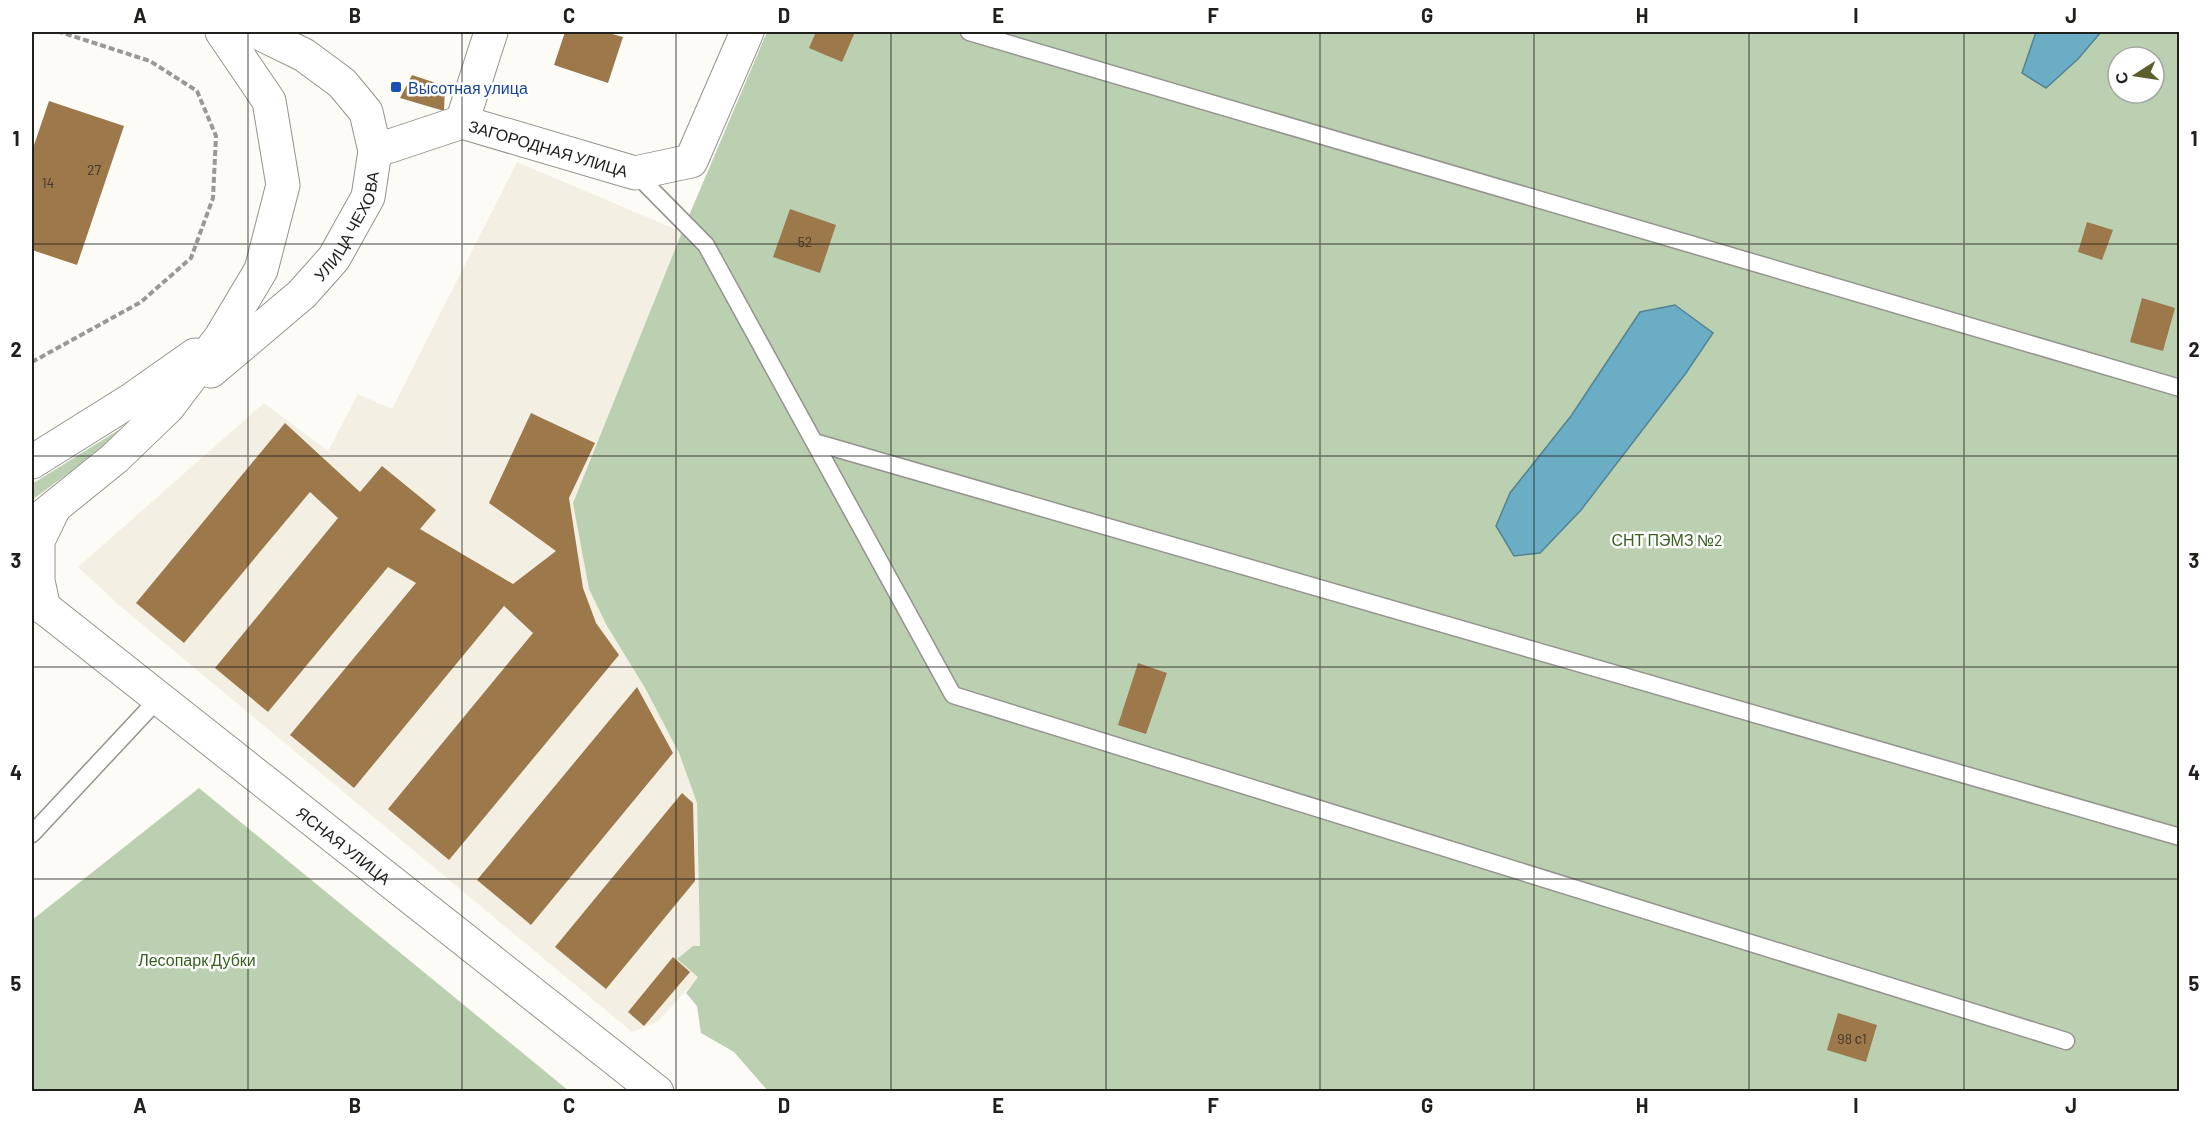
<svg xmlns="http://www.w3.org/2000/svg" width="2211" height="1123" viewBox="0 0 2211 1123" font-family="Barlow,sans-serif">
<rect width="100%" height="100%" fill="#fcfbf5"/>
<path fill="#f3f0e3" d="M 517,162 L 682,232 L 573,503 L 581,537 L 607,626 L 645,688 L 679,753 L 697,803 L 700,946 L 699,977 L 657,1022 L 632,1032 L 119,605 L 78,567 L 264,403 L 328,451 L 358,394 L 392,409 Z"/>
<path fill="#bbd0b0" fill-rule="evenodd" d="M 767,32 L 2179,32 L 2179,1091 L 768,1091 L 734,1052 L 701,1033 L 697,1006 L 686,993 L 698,977 L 677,959 L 693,946 L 700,946 L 697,803 L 679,753 L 645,688 L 607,626 L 589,589 L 573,503 L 682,232 ZM 2118,57 L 2154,57 L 2154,93 L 2118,93 Z
M 133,421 L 74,469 L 32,500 L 32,484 Z
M 199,788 L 569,1091 L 32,1091 L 32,920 Z"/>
<path fill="#6aadc5" stroke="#548393" stroke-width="1.5" d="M 2036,32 L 2101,32 L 2078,59 L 2046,88 L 2022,73 Z
M 1675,305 L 1713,333 L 1686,373 L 1581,510 L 1540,553 L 1514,556 L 1496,526 L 1510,493 L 1571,416 L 1640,312 Z"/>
<path fill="#9d784b" d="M 565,32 L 605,32 L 623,37 L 608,83 L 554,65 Z
M 816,32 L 855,32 L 842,62 L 809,48 Z
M 412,75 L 445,86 L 444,111 L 400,98 Z
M 49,101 L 124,126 L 77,265 L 32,250 L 32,151 Z
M 790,209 L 836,225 L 820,273 L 773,257 Z
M 2087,222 L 2113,230 L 2102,260 L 2078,252 Z
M 2142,298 L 2175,308 L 2163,351 L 2130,342 Z
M 531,413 L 595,443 L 569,498 L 583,588 L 596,623 L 619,655 L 449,860 L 388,809 L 533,633 L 504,606 L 354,788 L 290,735 L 416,583 L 388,567 L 268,712 L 215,668 L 338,518 L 310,492 L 184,643 L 136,603 L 285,423 L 360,492 L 382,466 L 436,510 L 420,529 L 513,584 L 556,551 L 489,503 Z
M 1138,663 L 1167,673 L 1146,734 L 1118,725 Z
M 637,687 L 673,753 L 531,925 L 477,880 Z
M 682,793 L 693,803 L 695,881 L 606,989 L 555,947 Z
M 673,957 L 690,972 L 644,1026 L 628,1012 Z
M 1838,1013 L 1877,1025 L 1866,1062 L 1827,1050 Z"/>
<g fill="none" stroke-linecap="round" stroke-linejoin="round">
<g stroke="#94938e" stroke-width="19">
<path id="service" d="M 969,32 L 2180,388
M 635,173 L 706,245 L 953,695 L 2066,1041
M 814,442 L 2180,837
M 32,834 L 159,698"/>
</g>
<g stroke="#94938e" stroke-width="35">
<g id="minor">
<path d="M 462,122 L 491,32"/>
<path id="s1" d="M 375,151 L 462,122 L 635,173 L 691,161 L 747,32"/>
<path id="s2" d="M 32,598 L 657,1092"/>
<path d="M 44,608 L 38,581 L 38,541 L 53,510"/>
</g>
</g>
<g stroke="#94938e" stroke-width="35">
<g id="tertiary">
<path id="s3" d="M 211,371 L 302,294 L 334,258 L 368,197 L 375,151 L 366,112 L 342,83 L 304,55 L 257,32"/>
<path d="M 32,462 L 131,400 L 195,355"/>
<path d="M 32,525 L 115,458 L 168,407 L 221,337 L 261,270 L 283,185 L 269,101 L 222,32"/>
</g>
</g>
<path stroke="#999894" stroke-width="4" stroke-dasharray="6 3" stroke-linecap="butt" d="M 32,362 L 141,302 L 191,258 L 213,198 L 216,136 L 197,91 L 150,61 L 60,32"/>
<use href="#service" stroke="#fff" stroke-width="16"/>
<use href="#minor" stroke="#fff" stroke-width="33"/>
<use href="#tertiary" stroke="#fff" stroke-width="33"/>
</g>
<path fill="none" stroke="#20201d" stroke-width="1.5" stroke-opacity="0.55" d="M 248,32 L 248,1092M 462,32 L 462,1092M 676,32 L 676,1092M 891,32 L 891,1092M 1106,32 L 1106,1092M 1320,32 L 1320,1092M 1534,32 L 1534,1092M 1749,32 L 1749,1092M 1964,32 L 1964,1092M 32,244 L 2180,244M 32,456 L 2180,456M 32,667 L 2180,667M 32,879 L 2180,879"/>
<rect fill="#1a4fb4" stroke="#fff" stroke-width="2" x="390" y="81" width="12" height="12" rx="3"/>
<g text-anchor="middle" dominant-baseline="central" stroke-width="5" stroke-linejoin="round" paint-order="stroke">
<g font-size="14" fill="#3f3628">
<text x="94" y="169">27</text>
<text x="48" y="182">14</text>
<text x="805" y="241">52</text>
<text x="1852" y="1038">98 с1</text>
</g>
<g font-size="16" fill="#164399" stroke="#fff" text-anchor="start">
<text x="408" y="87">Высотная улица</text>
</g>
<g font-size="16" fill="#20201d" stroke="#fff">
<text stroke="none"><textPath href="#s1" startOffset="182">ЗАГОРОДНАЯ УЛИЦА</textPath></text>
<text stroke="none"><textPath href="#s3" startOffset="202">УЛИЦА ЧЕХОВА</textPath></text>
<text stroke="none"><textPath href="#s2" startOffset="398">ЯСНАЯ УЛИЦА</textPath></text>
</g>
<g font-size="16" fill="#37601d" stroke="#fff">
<text x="1667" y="539">СНТ ПЭМЗ №2</text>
<text x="197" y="959">Лесопарк Дубки</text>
</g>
</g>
<rect width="2211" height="1123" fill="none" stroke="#ffffff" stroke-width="66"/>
<g transform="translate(2136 75) rotate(258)"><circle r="28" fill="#ffffff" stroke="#a6a6a5" stroke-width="1.5"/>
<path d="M0-4.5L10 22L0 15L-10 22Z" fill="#5b5e2b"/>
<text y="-9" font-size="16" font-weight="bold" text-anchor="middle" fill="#20201d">С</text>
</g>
<rect x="33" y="33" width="2145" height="1057" fill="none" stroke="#20201d" stroke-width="2"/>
<g font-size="20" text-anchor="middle" font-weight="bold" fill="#20201d">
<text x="140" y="23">A</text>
<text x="355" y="23">B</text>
<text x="569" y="23">C</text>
<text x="784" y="23">D</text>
<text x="998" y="23">E</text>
<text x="1213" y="23">F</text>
<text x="1427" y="23">G</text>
<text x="1642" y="23">H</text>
<text x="1856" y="23">I</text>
<text x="2071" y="23">J</text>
<text x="16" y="146">1</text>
<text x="2194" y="146">1</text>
<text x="16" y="357">2</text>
<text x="2194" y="357">2</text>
<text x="16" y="568">3</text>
<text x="2194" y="568">3</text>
<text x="16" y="780">4</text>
<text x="2194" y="780">4</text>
<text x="16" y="991">5</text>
<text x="2194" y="991">5</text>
<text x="140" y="1113">A</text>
<text x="355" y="1113">B</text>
<text x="569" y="1113">C</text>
<text x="784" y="1113">D</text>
<text x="998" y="1113">E</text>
<text x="1213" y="1113">F</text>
<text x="1427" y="1113">G</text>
<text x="1642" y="1113">H</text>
<text x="1856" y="1113">I</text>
<text x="2071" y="1113">J</text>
</g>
</svg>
